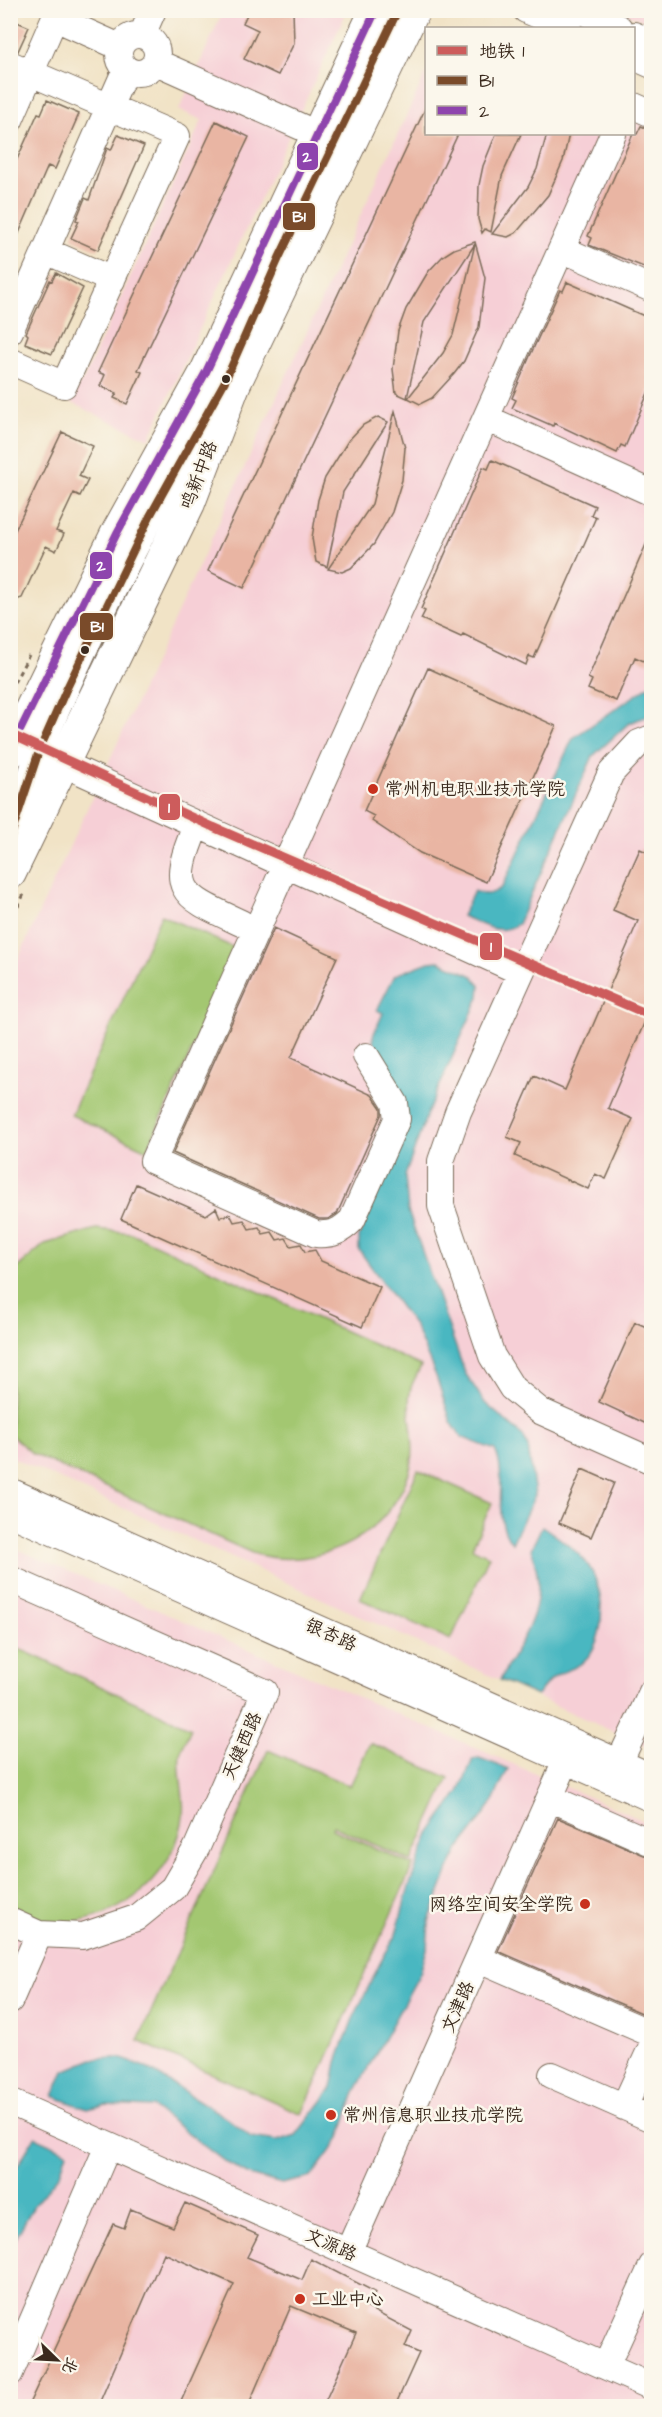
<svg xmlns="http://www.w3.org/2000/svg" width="662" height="2417" viewBox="0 0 662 2417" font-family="'Architects Daughter','LXGW WenKai TC',sans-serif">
<rect width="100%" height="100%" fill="#fbf7ec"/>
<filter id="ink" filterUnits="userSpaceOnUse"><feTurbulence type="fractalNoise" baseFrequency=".0167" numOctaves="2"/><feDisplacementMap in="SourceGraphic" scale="12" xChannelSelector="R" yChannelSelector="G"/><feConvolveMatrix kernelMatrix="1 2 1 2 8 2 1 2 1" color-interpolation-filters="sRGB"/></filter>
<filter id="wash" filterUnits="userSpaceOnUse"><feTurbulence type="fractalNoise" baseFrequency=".008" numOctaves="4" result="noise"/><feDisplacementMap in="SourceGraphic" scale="24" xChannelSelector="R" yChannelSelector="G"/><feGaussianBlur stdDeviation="1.35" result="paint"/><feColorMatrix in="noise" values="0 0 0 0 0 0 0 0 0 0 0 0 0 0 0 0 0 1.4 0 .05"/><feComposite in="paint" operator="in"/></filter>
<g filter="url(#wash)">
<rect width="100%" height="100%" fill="#f1e3c6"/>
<path fill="#f6cfd6" d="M 223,11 L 347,11 L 149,439 L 65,400 L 83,380 L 202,120 L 179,110 Z
M 620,11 L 651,11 L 651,24 Z
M 426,73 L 426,134 L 634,134 L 634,96 L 651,104 L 651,1749 L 11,1457 L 11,974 Z
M 10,1546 L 651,1824 L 651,2406 L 11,2406 Z"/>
<path fill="#a3c771" stroke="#6f7848" stroke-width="1.5" d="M 161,915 L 237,949 L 147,1150 L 71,1115 Z
M 96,1229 L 131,1233 L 421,1366 C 418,1374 411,1383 410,1392 C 406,1412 416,1437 412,1461 C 397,1533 320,1574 252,1553 L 33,1454 L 11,1435 L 11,1273 L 45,1244 Z
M 418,1470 L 492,1503 L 472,1548 L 489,1556 L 451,1640 L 360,1599 Z
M 11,1645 L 191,1728 C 188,1736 182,1746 180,1754 C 177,1774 187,1800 182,1823 C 171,1881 114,1925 55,1923 C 39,1922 25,1916 11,1910 Z
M 370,1743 L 449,1778 L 411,1861 L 333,1826 L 332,1829 L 413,1865 L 302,2114 L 138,2041 L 268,1750 L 350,1786 Z"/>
<path fill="#48b7c1" stroke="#427070" stroke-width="1.5" d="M 649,686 L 651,686 L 651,714 L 628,724 L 593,756 L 518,924 C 499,937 482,924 462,916 L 474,891 C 485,896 492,895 502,887 L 573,738 Z
M 439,961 L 473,976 L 480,985 L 479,997 L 427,1114 L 405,1176 L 408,1211 L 465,1373 L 485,1403 L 523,1436 L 528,1447 L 535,1495 L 512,1543 C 490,1516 509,1480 495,1450 L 461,1437 L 451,1422 L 436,1376 L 415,1327 L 359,1250 L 359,1237 L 398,1136 L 374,1049 L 373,1036 L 383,1013 L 377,1010 L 395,975 L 429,962 Z
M 542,1526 C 557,1536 573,1547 585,1561 C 606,1586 608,1638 584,1661 C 576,1669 568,1669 559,1674 C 549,1679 543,1687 537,1696 L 500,1680 C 525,1632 551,1605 531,1549 Z
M 479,1758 L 508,1769 L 491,1805 L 459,1849 L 449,1869 L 429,1921 L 427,1949 L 420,1973 L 355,2092 L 340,2138 L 311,2177 L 282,2184 L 249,2175 L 224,2161 L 153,2107 L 105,2105 L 87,2109 L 53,2096 L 64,2071 L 93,2059 L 119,2058 L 145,2067 L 227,2118 L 251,2137 L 277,2141 L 296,2135 L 332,2088 L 337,2062 L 352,2021 L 383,1957 L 395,1938 L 409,1886 L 429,1834 L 459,1792 L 473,1759 Z
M 35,2137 L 67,2152 L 60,2174 L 34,2205 L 11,2247 L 11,2176 Z"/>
<g id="blocks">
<path fill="#e9b5a3" d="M 249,10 L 293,10 L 294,43 L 278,75 L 244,59 L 258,30 L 243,23 Z
M 10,19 L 29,27 L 18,51 L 10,49 Z
M 47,100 L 79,114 L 55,169 L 48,166 L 10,254 L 10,164 L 14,166 L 38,113 L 41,114 Z
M 426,107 L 426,134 L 458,134 L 244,588 L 208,571 Z
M 216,121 L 249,137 L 138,370 L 142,372 L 127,404 L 114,398 L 117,393 L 100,386 L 105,375 L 98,372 Z
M 641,126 L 651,130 L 651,270 L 589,245 L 592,238 L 588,236 L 633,134 L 637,134 Z
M 496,134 L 521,134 L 502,176 L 491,232 L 485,229 L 482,233 L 478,219 L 479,185 L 483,166 Z
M 547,134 L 569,134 L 563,161 L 548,195 L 516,233 L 508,237 L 492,234 L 528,187 L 537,169 Z
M 118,135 L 144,146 L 98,250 L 71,238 L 79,221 L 76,220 L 85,198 L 89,200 L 107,148 L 111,150 Z
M 475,242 L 485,278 L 479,327 L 464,361 L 454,374 L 432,398 L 420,404 L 408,398 L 443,353 L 453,335 L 475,244 L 424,322 L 407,398 L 396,393 L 393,369 L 398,331 L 406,309 L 428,272 L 443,256 L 454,249 Z
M 56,273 L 83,288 L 52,354 L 25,343 L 28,335 L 26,333 L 50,280 L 52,281 Z
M 567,282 L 651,319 L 651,386 L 625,447 L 621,445 L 617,453 L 554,423 L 553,426 L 512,408 L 516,400 L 512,398 L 530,356 L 560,290 L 563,291 Z
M 395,411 L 405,448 L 402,480 L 392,512 L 374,544 L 351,568 L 342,572 L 328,569 L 372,504 Z
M 378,417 L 388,422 L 343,492 L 327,567 L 316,562 L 312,538 L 318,500 L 325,478 L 348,441 L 363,425 Z
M 62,432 L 93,446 L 79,476 L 88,480 L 80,496 L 74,493 L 56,531 L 64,534 L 56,551 L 46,546 L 22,598 L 10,602 L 10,541 Z
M 492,460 L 595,506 L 591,515 L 596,517 L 534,658 L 529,656 L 526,665 L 463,634 L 461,637 L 421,619 L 425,611 L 421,609 L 483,467 L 488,469 Z
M 651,533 L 651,654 L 648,663 L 635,657 L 616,701 L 588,689 L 592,680 L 588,678 Z
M 428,668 L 556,726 L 486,882 L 420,853 L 372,821 L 374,816 L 364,811 Z
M 640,849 L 651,854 L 651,1007 L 608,1108 L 633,1119 L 606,1179 L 595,1174 L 588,1189 L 515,1156 L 521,1143 L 507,1137 L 534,1076 L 565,1090 L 638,921 L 613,910 Z
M 274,928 L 337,957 L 291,1058 L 372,1095 L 381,1108 L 381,1115 L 337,1214 L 328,1219 L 319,1219 L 173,1153 Z
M 136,1184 L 206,1215 L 216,1208 L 220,1217 L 230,1214 L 234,1222 L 244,1220 L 249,1229 L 259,1227 L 263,1234 L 272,1232 L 277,1240 L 286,1238 L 291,1246 L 301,1244 L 305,1252 L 315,1250 L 321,1261 L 380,1287 L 362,1327 L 121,1219 Z
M 635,1322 L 651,1329 L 651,1426 L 599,1402 Z
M 582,1469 L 614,1483 L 591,1537 L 559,1523 Z
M 558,1818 L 651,1858 L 651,2017 L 498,1951 Z
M 185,2203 L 258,2235 L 247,2257 L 302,2280 L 311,2259 L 375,2292 L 368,2308 L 412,2331 L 405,2347 L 419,2353 L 395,2406 L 323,2406 L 356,2333 L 291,2306 L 248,2406 L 179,2406 L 234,2284 L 164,2253 L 98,2406 L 28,2406 L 113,2224 L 124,2228 L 131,2209 L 173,2227 Z"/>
</g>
</g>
<g filter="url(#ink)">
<use href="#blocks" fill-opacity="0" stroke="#7b6b59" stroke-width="1.5"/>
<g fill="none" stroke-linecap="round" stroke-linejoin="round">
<g stroke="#7b6b59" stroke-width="28">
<path id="minor" d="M 526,10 L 568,28
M 579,10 L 619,28
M 55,18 L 120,47
M119 54a19 19 0 1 1 38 0a19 19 0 1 1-38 0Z
M 142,35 L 153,10
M 634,35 L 652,43
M 634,57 L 652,65
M 156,62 L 317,134
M 10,64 L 177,136 L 64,385 L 10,361
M 634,106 L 652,114
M 10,120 L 58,10
M 562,249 L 652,289
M 46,251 L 112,280
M 10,331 L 126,69
M 486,418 L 652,493
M 652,738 L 639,743 L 611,773 L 458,1112 L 441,1161 L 441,1206 L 492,1356 L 512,1388 L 540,1411 L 652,1461
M 64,764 L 521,972
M 196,826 C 168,892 181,895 241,923
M 10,840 C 24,810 28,778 40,749 C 91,624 157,505 221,387
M 366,1056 L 395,1103 L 397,1119 L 352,1220 C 340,1232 332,1235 316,1234 L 153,1161 L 613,134
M 10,1491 L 652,1777
M 10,1513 L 652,1799
M 10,1579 L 265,1692 L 197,1847 L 173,1888 L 136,1918 L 83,1936 L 39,1934 L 10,1921
M 619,1763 L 652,1692
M 550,1798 L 652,1843
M 479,1959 L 652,2034
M 10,2000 L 39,1934
M 552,2075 L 652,2119
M 10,2102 L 652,2387
M 624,2107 L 652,2046
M 348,2252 L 566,1761
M 606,2366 L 652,2266
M 10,2373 L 108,2146"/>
</g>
<g stroke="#7b6b59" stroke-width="34">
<path id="major" d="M 10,737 L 64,764
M 10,752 L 117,533 L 206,372 L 376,10
M 10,873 L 189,503 L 234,385 L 414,10"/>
</g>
<path stroke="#7b6b59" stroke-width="3" stroke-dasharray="4.5 4.5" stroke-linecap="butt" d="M 10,690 L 29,655
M 10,923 L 25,892"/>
<use href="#minor" stroke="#fff" stroke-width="26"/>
<use href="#major" stroke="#fff" stroke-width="32"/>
<g stroke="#fbf7ec" stroke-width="12">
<path id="bus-1" d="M 10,838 L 39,751 L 66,690 L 150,516 L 225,381 L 279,258 L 398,10"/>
</g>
<g stroke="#fbf7ec" stroke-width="12">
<path id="bus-2" d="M 10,751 L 117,533 L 206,372 L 376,10"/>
</g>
<use href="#bus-1" stroke="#7a4b2a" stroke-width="8"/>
<use href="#bus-2" stroke="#8e44ad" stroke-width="8"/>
<g stroke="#fbf7ec" stroke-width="14">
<path id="metro-1" d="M 10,734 L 213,827 L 652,1016"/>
</g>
<use href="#metro-1" stroke="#cd5c5c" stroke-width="9"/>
</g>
</g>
<g fill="#3b2a1e" stroke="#fbf7ec" stroke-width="2">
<circle cx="226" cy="379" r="5"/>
<circle cx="85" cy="650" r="5"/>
</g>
<g fill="#c8321e" stroke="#fbf7ec" stroke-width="2">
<circle cx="373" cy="789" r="6"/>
<circle cx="585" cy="1904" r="6"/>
<circle cx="331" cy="2115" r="6"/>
<circle cx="300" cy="2299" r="6"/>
</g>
<g text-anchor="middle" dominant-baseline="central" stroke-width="5" stroke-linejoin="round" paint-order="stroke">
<g font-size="18" fill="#3b2a1e" stroke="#fbf7ec">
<text transform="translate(199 475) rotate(-69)">鸣新中路</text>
<text transform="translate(331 1635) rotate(24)">银杏路</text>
<text transform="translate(242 1746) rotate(-66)">天健西路</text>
<text transform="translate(458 2007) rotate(-66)">文津路</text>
<text transform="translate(331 2245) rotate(24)">文源路</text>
</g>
<g font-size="18" fill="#3b2a1e" stroke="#fbf7ec" text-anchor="start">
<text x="385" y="789">常州机电职业技术学院</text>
<text x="573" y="1904" text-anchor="end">网络空间安全学院</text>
<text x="343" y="2115">常州信息职业技术学院</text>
<text x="312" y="2299">工业中心</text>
</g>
</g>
<g stroke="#fbf7ec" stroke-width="2">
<rect x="296" y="142" width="23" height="29" rx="6" fill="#8e44ad"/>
<rect x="282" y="202" width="34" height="29" rx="6" fill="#7a4b2a"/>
<rect x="89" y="551" width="24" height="29" rx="6" fill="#8e44ad"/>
<rect x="79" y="612" width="35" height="29" rx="6" fill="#7a4b2a"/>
<rect x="158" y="793" width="23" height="28" rx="6" fill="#cd5c5c"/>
<rect x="479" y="932" width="24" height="29" rx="6" fill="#cd5c5c"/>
</g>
<g font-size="16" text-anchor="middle" font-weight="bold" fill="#fff">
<text x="307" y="162">2</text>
<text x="299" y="222">B1</text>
<text x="101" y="571">2</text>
<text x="97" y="632">B1</text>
<text x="169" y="813">1</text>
<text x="491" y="952">1</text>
</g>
<rect width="662" height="2417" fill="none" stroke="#fbf7ec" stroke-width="36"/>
<rect x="425" y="27" width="210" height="108" fill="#fbf7ec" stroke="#aea59a" stroke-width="1.5"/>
<rect x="437" y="46" width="30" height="9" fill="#cd5c5c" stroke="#aea59a" stroke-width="1.5"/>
<text x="479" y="57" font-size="18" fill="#3b2a1e">地铁 1</text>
<rect x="437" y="76" width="30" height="9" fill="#7a4b2a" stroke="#aea59a" stroke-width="1.5"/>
<text x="479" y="87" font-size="18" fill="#3b2a1e">B1</text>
<rect x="437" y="106" width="30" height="9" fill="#8e44ad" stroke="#aea59a" stroke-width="1.5"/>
<text x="479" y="117" font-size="18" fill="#3b2a1e">2</text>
<g transform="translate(57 2360) rotate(114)" stroke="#fbf7ec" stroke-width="4.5" paint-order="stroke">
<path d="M0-4.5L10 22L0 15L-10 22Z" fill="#3b2a1e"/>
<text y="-9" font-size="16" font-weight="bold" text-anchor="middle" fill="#3b2a1e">北</text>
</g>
</svg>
